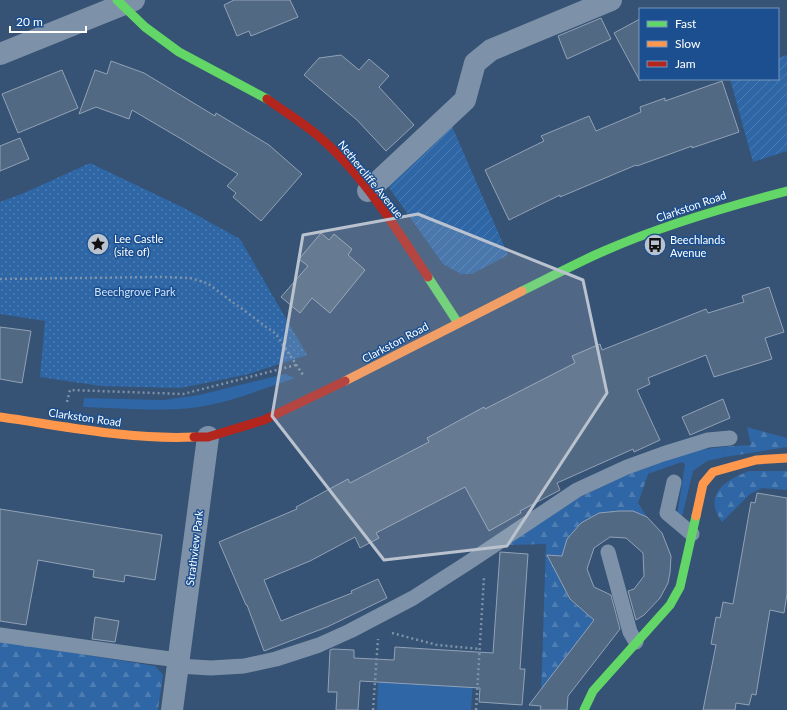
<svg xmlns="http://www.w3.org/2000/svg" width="787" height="710" viewBox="0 0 787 710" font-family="Lato,sans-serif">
<defs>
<pattern id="forest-firs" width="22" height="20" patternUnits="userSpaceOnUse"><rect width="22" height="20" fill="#2f66a5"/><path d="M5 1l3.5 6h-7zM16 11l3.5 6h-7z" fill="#4e7db2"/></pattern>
<pattern id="park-dots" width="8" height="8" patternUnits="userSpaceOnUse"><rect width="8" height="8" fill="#2f66a5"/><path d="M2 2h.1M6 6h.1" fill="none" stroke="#4e7db2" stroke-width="1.8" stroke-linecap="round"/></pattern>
<pattern id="garden-furrows" width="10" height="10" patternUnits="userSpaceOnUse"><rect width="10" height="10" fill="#2f66a5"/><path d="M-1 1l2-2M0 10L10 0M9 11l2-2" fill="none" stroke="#4e7db2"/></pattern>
</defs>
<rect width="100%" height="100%" fill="#365274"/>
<path fill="#2f66a5" d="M 285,374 L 295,378 C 257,391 219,407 179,409 C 147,411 115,408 83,407 L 84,398 L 163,400 L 199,395 Z
M 721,447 L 725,457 L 707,461 L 693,471 L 682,517 L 677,516 L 685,464 L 682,462 L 648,474 L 651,466 L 685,452 Z
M 473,679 L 471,710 L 377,710 L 378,682 L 413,684 Z"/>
<path fill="url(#forest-firs)" d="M 747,427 L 787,438 L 787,447 L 725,457 L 721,447 L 751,445 Z
M 651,466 L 638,503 L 647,517 L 633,511 L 619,511 L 599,513 L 581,523 L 567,539 L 561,559 L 559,578 L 569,599 L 589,616 L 612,621 L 611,639 L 591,624 L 556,669 L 541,695 L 546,544 L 507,545 L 565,504 L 631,473 Z
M 749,471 L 787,471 L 787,490 L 762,488 L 750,494 L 722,522 C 720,518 715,512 715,507 C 711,487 734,477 749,471 Z
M 0,641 L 155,666 L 163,675 L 158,710 L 0,710 Z"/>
<path fill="url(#park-dots)" d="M 90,163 L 184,208 L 240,239 L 307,355 L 249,374 L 181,388 L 101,386 L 40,377 L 45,321 L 0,314 L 0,202 L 24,193 Z"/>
<path fill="url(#garden-furrows)" d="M 787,55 L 787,151 L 753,162 L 730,79 L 778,79 L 778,58 Z
M 451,124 L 508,255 L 472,274 L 461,274 L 443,264 L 385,182 Z"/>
<path fill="#526984" stroke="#92a2b6" d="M 234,0 L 290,0 L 298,17 L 251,36 L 249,31 L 237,36 L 224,5 Z
M 601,18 L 611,39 L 567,59 L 558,36 Z
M 640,19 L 640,81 L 614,33 Z
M 341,55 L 359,70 L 369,59 L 389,76 L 379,87 L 414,125 L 386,151 L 357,120 L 304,75 L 319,58 Z
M 111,61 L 144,73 L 215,116 L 216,113 L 269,145 L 302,174 L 261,221 L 233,197 L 236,193 L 227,186 L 238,174 L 183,140 L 132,110 L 129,119 L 96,107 L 79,114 L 95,70 L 107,74 Z
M 62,70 L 78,108 L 18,133 L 2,94 Z
M 722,81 L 739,132 L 692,148 L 692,146 L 637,166 L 636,165 L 560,197 L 560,195 L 509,220 L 485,170 L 544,141 L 541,136 L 589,116 L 596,131 L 641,112 L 640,107 L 665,98 L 665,101 Z
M 20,138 L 29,159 L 0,171 L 0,146 Z
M 321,233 L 329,240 L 334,234 L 352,249 L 348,255 L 365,270 L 330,313 L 312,298 L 300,313 L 281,297 L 308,266 L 299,259 Z
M 769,287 L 784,332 L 765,338 L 772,359 L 714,377 L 706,355 L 648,378 L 650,384 L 637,390 L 660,440 L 634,452 L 633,449 L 557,483 L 560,490 L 520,511 L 521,513 L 489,531 L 465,487 L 376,533 L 379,538 L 360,548 L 355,537 L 310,561 L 264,580 L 281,621 L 352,593 L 351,591 L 378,579 L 387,598 L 327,627 L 264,651 L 247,605 L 246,605 L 219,542 L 297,509 L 296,507 L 348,479 L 350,483 L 429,442 L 427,438 L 484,407 L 485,409 L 575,363 L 572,356 L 600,344 L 602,350 L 706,309 L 708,313 L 744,302 L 742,296 Z
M 0,327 L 31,331 L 22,383 L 0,379 Z
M 723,399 L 730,418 L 690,435 L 682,417 Z
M 757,493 L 787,498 L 787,594 L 784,613 L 770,610 L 756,695 L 752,694 L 749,705 L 736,703 L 735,710 L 703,710 L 716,645 L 711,644 L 716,617 L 720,618 L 723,602 L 733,604 L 751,502 L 755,503 Z
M 0,509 L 162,535 L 155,580 L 125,575 L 124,582 L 93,577 L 94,570 L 38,560 L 26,625 L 0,621 Z
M 619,511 L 633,511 L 647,517 L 662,533 L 671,556 L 670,573 L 668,583 L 660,598 L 644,615 L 636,620 L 628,591 L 634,589 L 644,576 L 643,553 L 626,538 L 610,537 L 594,548 L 587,569 L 594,587 L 611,595 L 620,629 L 568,696 L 567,710 L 540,710 L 541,706 L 529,705 L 594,620 L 570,599 L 547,555 L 562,556 L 567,539 L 581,523 L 599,513 Z
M 500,552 L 528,554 L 520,669 L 525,669 L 522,705 L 479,702 L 480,688 L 360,681 L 358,710 L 336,710 L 337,692 L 328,692 L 330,650 L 333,649 L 354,650 L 354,658 L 394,660 L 395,647 L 493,653 Z
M 95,617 L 119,621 L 115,642 L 92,639 Z"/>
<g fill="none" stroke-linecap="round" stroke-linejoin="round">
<path stroke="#7d92a8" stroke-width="2.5" stroke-dasharray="2 3" stroke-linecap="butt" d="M 0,279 L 160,277 L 190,278 L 207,283 L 276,334 L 303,375
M 67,402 L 70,390 L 183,394 L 296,365
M 392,633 L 437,645 L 480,649
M 373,710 L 378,639
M 476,710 L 484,577"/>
<path stroke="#7d92a8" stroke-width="15" d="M 674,482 L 667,513 L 692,534
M 608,552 L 630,632 L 636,642
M 0,635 L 147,656 L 179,660
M 178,666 L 211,668 L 244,666 L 276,659 L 319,645 L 350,631 L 413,598 L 469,562 L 577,490 L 627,467 L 663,454 L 708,440 L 730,438"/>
<path stroke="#7d92a8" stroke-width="22" d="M 0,54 L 134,0
M 368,191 L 465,100 L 475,63 L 491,50 L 611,0
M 172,710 L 208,437"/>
<path stroke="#63d668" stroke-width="9" d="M 117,0 L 145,27 L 179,52 L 267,99
M 428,277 L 458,323
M 522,291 C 549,278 576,263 604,251 C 663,225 725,207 787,191
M 584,710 L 593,691 L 670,605 L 680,587 L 696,516"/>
<path stroke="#ff974d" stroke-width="9" d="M 345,381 L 522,291
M 0,417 C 64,426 129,440 194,437
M 696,516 L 703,484 L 713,472 L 756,460 L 787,458"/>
<path stroke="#b3261e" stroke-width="9" d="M 267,99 C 286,113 307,125 324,141 C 364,177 398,231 428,277
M 194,437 L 208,437 L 264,420 L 345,381"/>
</g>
<path fill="#b9c2ce" fill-opacity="0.2" stroke="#b9c2ce" stroke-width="3" stroke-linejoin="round" d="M 418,214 L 583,280 L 607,393 L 507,546 L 384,560 L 272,416 L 303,235 Z"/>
<defs>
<g id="sight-disc" transform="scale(1.15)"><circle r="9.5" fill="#b9c2ce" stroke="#1b4f8f"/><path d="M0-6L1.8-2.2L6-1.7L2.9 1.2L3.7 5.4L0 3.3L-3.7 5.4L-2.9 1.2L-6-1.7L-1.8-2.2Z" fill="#111"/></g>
<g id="bus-disc" transform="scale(1.15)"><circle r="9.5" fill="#b9c2ce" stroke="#1b4f8f"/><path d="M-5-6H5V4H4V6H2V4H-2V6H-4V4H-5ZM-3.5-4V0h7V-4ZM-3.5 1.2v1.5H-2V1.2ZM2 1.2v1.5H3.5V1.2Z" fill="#111"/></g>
</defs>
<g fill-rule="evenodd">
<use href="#sight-disc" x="98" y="244"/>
<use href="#bus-disc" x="655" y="245"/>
</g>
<g text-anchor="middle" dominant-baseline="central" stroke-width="3" stroke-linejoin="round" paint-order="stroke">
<g font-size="11" fill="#fff" stroke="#1b4f8f">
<text transform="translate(371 179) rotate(51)">Nethercliffe Avenue</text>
<text transform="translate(691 206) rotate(-19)">Clarkston Road</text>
<text transform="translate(395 342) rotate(-28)">Clarkston Road</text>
<text transform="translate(85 417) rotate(8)">Clarkston Road</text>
<text transform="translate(194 548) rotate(-83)">Strathview Park</text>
</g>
<g font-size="11" fill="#fff" stroke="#1b4f8f" text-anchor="start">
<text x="114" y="238">Lee Castle<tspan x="114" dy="13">(site of)</tspan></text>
<text x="670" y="239">Beechlands<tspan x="670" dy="13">Avenue</tspan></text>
</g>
<g font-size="11" fill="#cfe3fa" stroke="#1b4f8f">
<text x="135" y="291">Beechgrove Park</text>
</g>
</g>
<rect x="639" y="8" width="140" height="72" fill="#1b4f8f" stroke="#7695bc"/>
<rect x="647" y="21" width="20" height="6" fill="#63d668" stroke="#7695bc"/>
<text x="675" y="28" font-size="12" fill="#ffffff">Fast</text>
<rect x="647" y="41" width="20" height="6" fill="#ff974d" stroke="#7695bc"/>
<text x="675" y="48" font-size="12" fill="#ffffff">Slow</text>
<rect x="647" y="61" width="20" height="6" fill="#b3261e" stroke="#7695bc"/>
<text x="675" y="68" font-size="12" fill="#ffffff">Jam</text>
<path d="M10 26v6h76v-6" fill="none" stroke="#ffffff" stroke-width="2"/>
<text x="16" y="26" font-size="12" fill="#ffffff" stroke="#1b4f8f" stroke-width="3" paint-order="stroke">20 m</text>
</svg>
